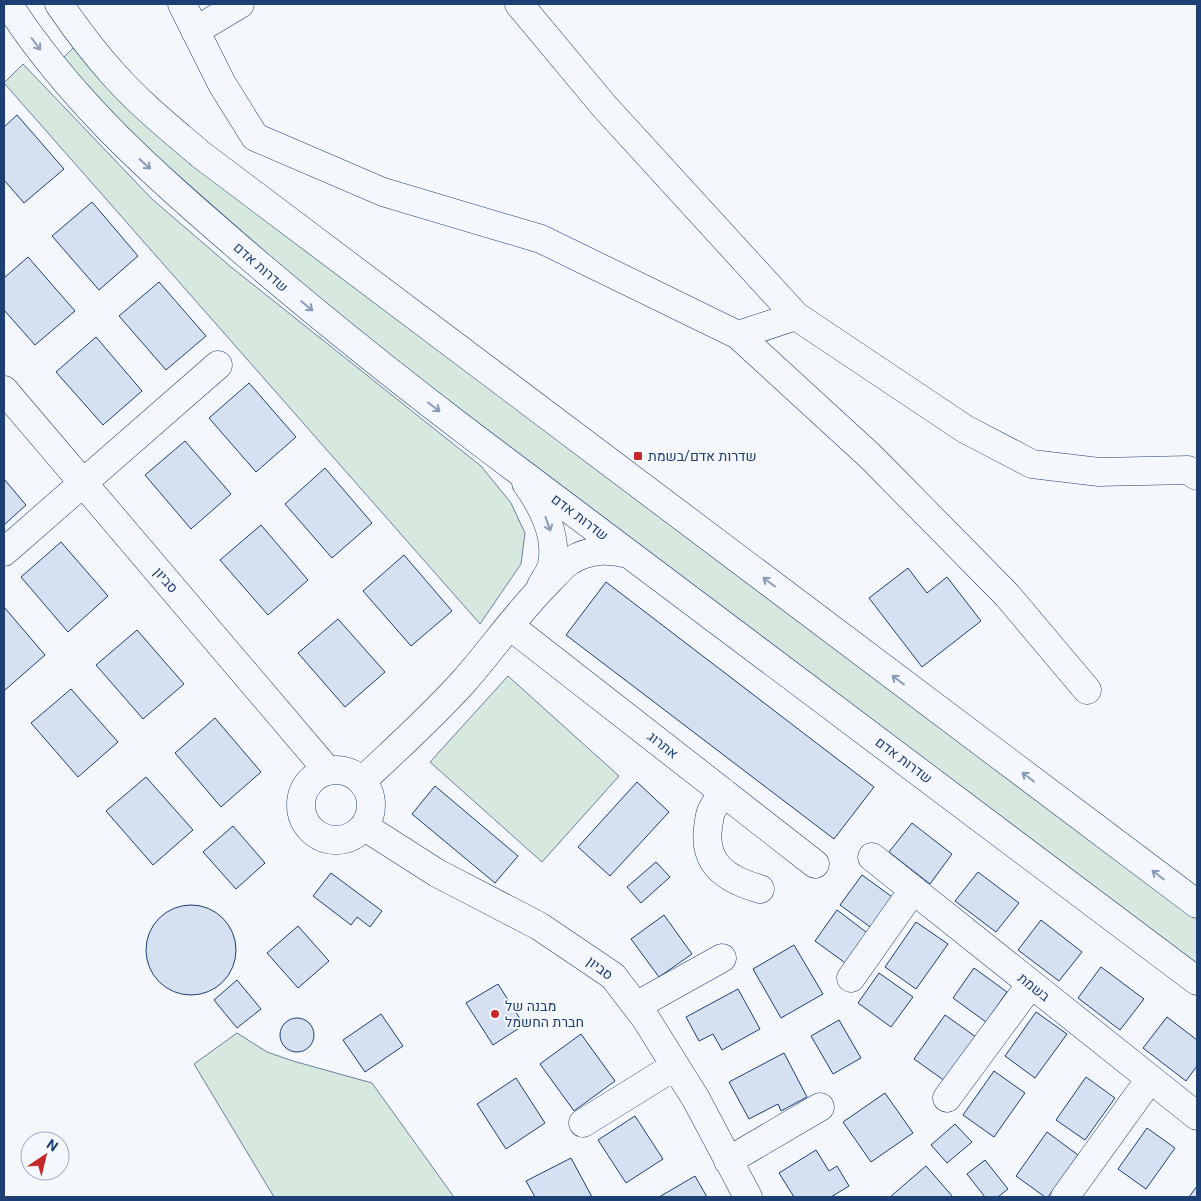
<svg xmlns="http://www.w3.org/2000/svg" width="1201" height="1201" viewBox="0 0 1201 1201" font-family="Roboto,Heebo,sans-serif">
<rect width="100%" height="100%" fill="#f4f7fb"/>
<path fill="#d7e8df" stroke="#687fa3" d="M 77,44 L 1197,916 L 1197,964 L 390,356 L 295,278 L 136,138 L 63,58 Z
M 23,64 L 152,199 L 231,267 L 481,466 L 511,503 L 525,533 L 521,564 L 480,624 L 4,83 Z
M 508,676 L 619,776 L 542,862 L 430,762 Z
M 237,1033 L 267,1052 L 293,1061 L 372,1083 L 454,1197 L 274,1197 L 194,1064 Z"/>
<path fill="#d5e0f0" stroke="#1d3f73" d="M 17,115 L 64,169 L 24,203 L 4,180 L 4,127 Z
M 92,202 L 138,256 L 99,290 L 52,236 Z
M 28,257 L 75,311 L 35,345 L 4,310 L 4,278 Z
M 159,282 L 206,336 L 166,370 L 119,316 Z
M 96,337 L 142,391 L 103,425 L 56,372 Z
M 249,383 L 296,437 L 256,472 L 209,418 Z
M 185,441 L 231,494 L 191,529 L 145,475 Z
M 325,468 L 372,523 L 332,558 L 285,504 Z
M 4,479 L 26,505 L 4,525 Z
M 261,525 L 308,580 L 268,615 L 220,560 Z
M 61,542 L 108,596 L 68,632 L 21,577 Z
M 404,555 L 452,611 L 411,646 L 363,591 Z
M 908,568 L 927,593 L 947,577 L 981,621 L 922,667 L 869,598 Z
M 606,582 L 874,787 L 834,839 L 566,635 Z
M 4,607 L 45,655 L 5,690 L 4,689 Z
M 338,619 L 385,672 L 345,707 L 298,653 Z
M 137,630 L 184,684 L 143,719 L 96,665 Z
M 71,689 L 118,742 L 78,777 L 31,723 Z
M 215,718 L 261,772 L 221,807 L 175,753 Z
M 146,777 L 193,830 L 153,865 L 106,811 Z
M 637,782 L 669,812 L 610,876 L 578,847 Z
M 435,786 L 518,856 L 495,883 L 412,814 Z
M 912,823 L 952,854 L 930,884 L 889,852 Z
M 233,826 L 265,863 L 236,889 L 203,852 Z
M 656,862 L 670,877 L 641,903 L 627,887 Z
M 978,872 L 1019,903 L 996,932 L 955,901 Z
M 331,873 L 382,911 L 370,927 L 357,917 L 351,925 L 313,896 Z
M 862,875 L 895,899 L 873,929 L 840,905 Z
M146 950a45 45 0 1 1 90 0a45 45 0 1 1-90 0Z
M 837,910 L 870,935 L 848,965 L 815,941 Z
M 664,915 L 692,954 L 659,977 L 631,939 Z
M 1041,920 L 1082,952 L 1059,981 L 1018,950 Z
M 916,922 L 948,944 L 916,989 L 885,967 Z
M 298,926 L 329,961 L 298,988 L 267,953 Z
M 794,945 L 823,994 L 781,1018 L 753,969 Z
M 1101,967 L 1144,999 L 1120,1030 L 1078,998 Z
M 974,968 L 1007,992 L 986,1022 L 953,998 Z
M 879,973 L 913,997 L 891,1027 L 858,1003 Z
M 237,980 L 261,1009 L 237,1028 L 214,1000 Z
M 498,984 L 524,1025 L 493,1045 L 466,1003 Z
M 738,989 L 760,1029 L 722,1050 L 713,1034 L 699,1041 L 686,1017 Z
M 1036,1012 L 1067,1034 L 1035,1078 L 1005,1056 Z
M 381,1014 L 403,1046 L 365,1072 L 343,1040 Z
M 945,1015 L 976,1037 L 945,1081 L 914,1059 Z
M 1167,1017 L 1197,1040 L 1197,1066 L 1186,1081 L 1143,1048 Z
M280 1035a17 17 0 1 1 34 0a17 17 0 1 1-34 0Z
M 839,1020 L 861,1058 L 833,1074 L 811,1036 Z
M 581,1034 L 615,1081 L 574,1111 L 540,1064 Z
M 784,1053 L 807,1097 L 781,1111 L 778,1104 L 749,1119 L 729,1082 Z
M 994,1071 L 1025,1093 L 994,1137 L 963,1115 Z
M 1086,1077 L 1115,1098 L 1085,1140 L 1056,1120 Z
M 516,1078 L 545,1123 L 506,1149 L 477,1104 Z
M 885,1093 L 913,1133 L 871,1162 L 843,1122 Z
M 635,1116 L 663,1159 L 626,1183 L 598,1140 Z
M 955,1124 L 972,1142 L 947,1163 L 931,1145 Z
M 1147,1128 L 1175,1148 L 1146,1189 L 1118,1169 Z
M 1047,1132 L 1078,1155 L 1048,1197 L 1045,1197 L 1016,1176 Z
M 816,1150 L 829,1171 L 837,1166 L 849,1186 L 831,1197 L 794,1197 L 779,1173 Z
M 571,1158 L 592,1197 L 535,1197 L 526,1181 Z
M 985,1160 L 1008,1189 L 998,1197 L 985,1197 L 967,1174 Z
M 926,1166 L 953,1197 L 890,1197 Z
M 695,1176 L 707,1197 L 659,1197 Z
M 1197,1186 L 1197,1197 L 1189,1197 Z"/>
<g fill="none" stroke-linecap="round" stroke-linejoin="round">
<g stroke="#1d3f73" stroke-width="29">
<path id="minor" d="M 8,4 C 66,94 142,164 222,233 C 308,308 397,379 488,448 L 1197,981
M 59,4 C 76,29 95,54 115,76 C 141,105 171,129 200,154 L 1197,904
M 182,4 L 222,84 L 255,137 L 383,192 L 541,239 L 738,335 L 870,456 L 1007,595 L 1087,690
M 519,4 L 604,106 L 796,316
M 195,31 L 240,4
M 738,335 L 796,316 L 965,429 L 1032,464 L 1099,472 L 1188,470 L 1197,476
M 4,390 L 328,771
M 526,483 C 542,505 558,536 552,564 C 551,571 545,579 541,586
M 4,552 L 218,365
M 510,626 L 815,864
M301 805a35 35 0 1 1 70 0a35 35 0 1 1-70 0Z
M 362,781 C 397,748 433,716 465,680 C 494,647 519,610 551,579 C 557,573 563,565 570,561 C 589,549 608,549 628,554
M 723,792 C 719,799 714,805 711,812 C 709,817 709,823 708,828 C 703,865 728,880 760,889
M 365,827 L 437,873 L 539,926 L 613,976 L 646,1019 L 696,1099 L 748,1197
M 872,857 L 1197,1116
M 851,978 L 913,890
M 636,1006 L 722,958
M 947,1098 L 1031,984
M 583,1123 L 675,1066
M 728,1161 L 820,1107
M 1065,1197 L 1150,1079"/>
</g>
<use href="#minor" stroke="#f4f7fb" stroke-width="28"/>
</g>
<defs><path id="oneway-shaft" d="M-6 0H5M1.5-3L5.5 0L1.5 3" fill="none" stroke-width="1.6" stroke-linecap="round" stroke-linejoin="round" transform="scale(1.25)"/></defs>
<g stroke="#889bb7">
<use href="#oneway-shaft" transform="translate(36 44) rotate(53)"/>
<use href="#oneway-shaft" transform="translate(145 164) rotate(42)"/>
<use href="#oneway-shaft" transform="translate(307 306) rotate(39)"/>
<use href="#oneway-shaft" transform="translate(434 407) rotate(37)"/>
<use href="#oneway-shaft" transform="translate(548 524) rotate(70)"/>
<use href="#oneway-shaft" transform="translate(769 582) rotate(-143)"/>
<use href="#oneway-shaft" transform="translate(898 680) rotate(-143)"/>
<use href="#oneway-shaft" transform="translate(1028 777) rotate(-143)"/>
<use href="#oneway-shaft" transform="translate(1158 875) rotate(-143)"/>
</g>
<g fill="#c62828" stroke="#f4f7fb" stroke-width="2">
<rect x="633" y="451" width="10" height="10" rx="2.5"/>
<circle cx="495" cy="1014" r="5"/>
</g>
<g text-anchor="middle" dominant-baseline="central" stroke-width="4" stroke-linejoin="round" paint-order="stroke">
<g font-size="14" fill="#1d3f73" stroke="#f4f7fb">
<text transform="translate(261 267) rotate(41)">שדרות אדם</text>
<text transform="translate(580 517) rotate(37)">שדרות אדם</text>
<text transform="translate(166 580) rotate(49)">סביון</text>
<text transform="translate(663 745) rotate(38)">אתרוג</text>
<text transform="translate(904 760) rotate(37)">שדרות אדם</text>
<text transform="translate(600 968) rotate(37)">סביון</text>
<text transform="translate(1034 987) rotate(38)">בשמת</text>
</g>
<g font-size="14" fill="#1d3f73" stroke="#f4f7fb" text-anchor="start">
<text x="648" y="456">שדרות אדם/בשמת</text>
<text x="505" y="1006">מבנה של<tspan x="505" dy="16">חברת החשמל</tspan></text>
</g>
</g>
<rect width="1201" height="1201" fill="none" stroke="#1d3f73" stroke-width="10"/>
<g transform="translate(45 1156) rotate(35)"><circle r="24" fill="#f4f7fb" stroke="#9eadc5"/>
<path d="M0-4L9 19L0 12L-9 19Z" fill="#c62828"/>
<text y="-8" font-size="14" font-weight="bold" text-anchor="middle" fill="#1d3f73">N</text>
</g>
</svg>
